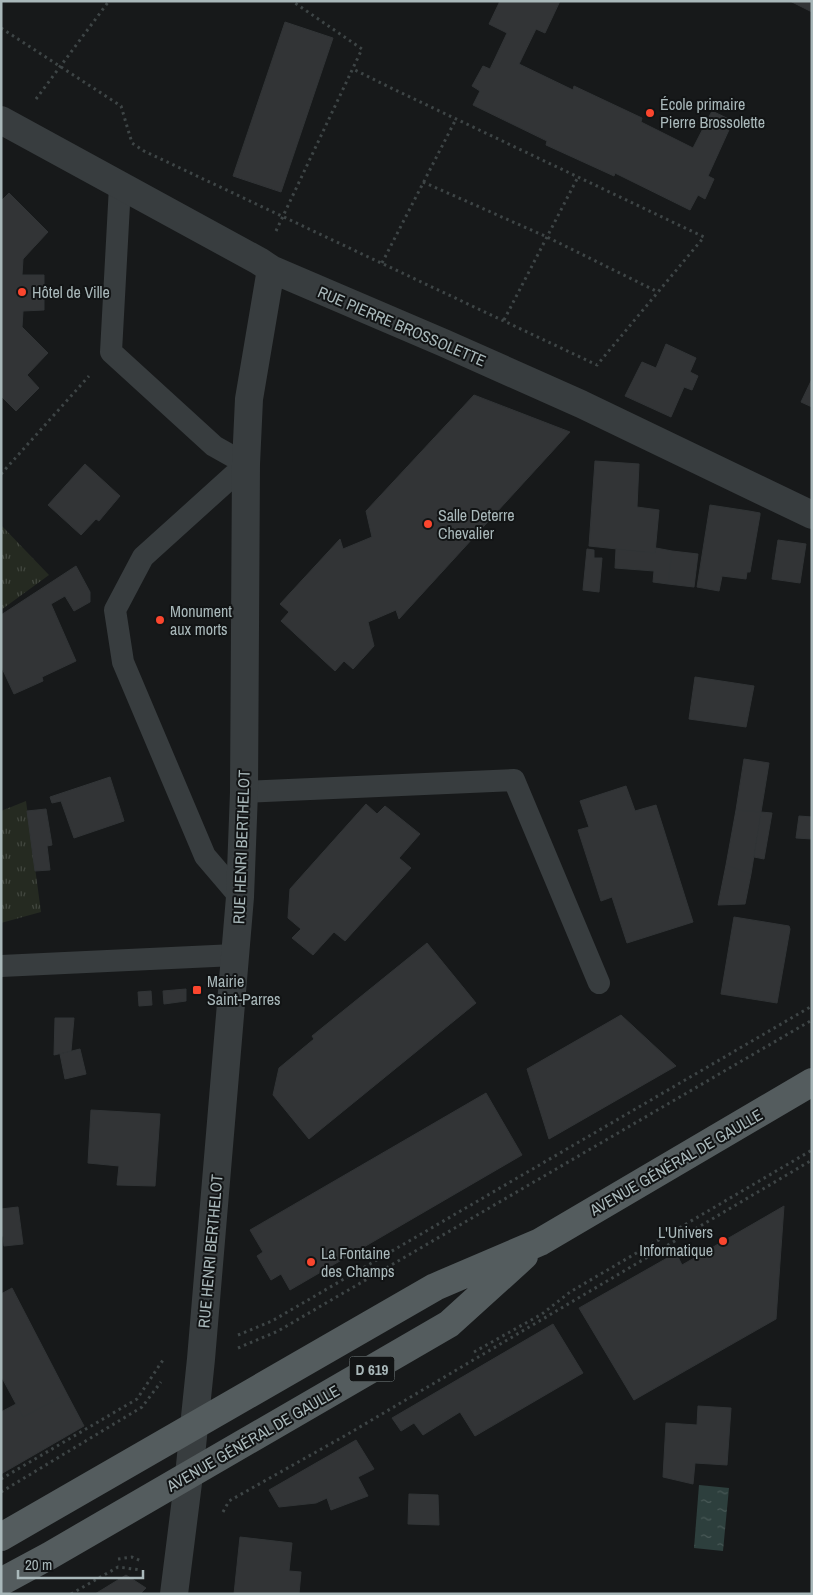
<svg xmlns="http://www.w3.org/2000/svg" width="813" height="1595" viewBox="0 0 813 1595" font-family="'Archivo Narrow',sans-serif">
<defs>
<pattern id="grass-tufts" width="24" height="20" patternUnits="userSpaceOnUse" patternTransform="scale(1.25)"><rect width="24" height="20" fill="#252a21"/><path d="M3 7l-1-3M5 7V3M7 7l1-3M15 17l-1-3M17 17v-4M19 17l1-3" fill="none" stroke="#42473f"/></pattern>
<pattern id="water-ripples" width="26" height="14" patternUnits="userSpaceOnUse" patternTransform="scale(1.25)"><rect width="26" height="14" fill="#2d3f3d"/><path d="M2 4q2-2 4 0t4 0M15 11q2-2 4 0t4 0" fill="none" stroke="#495957"/></pattern>
</defs>
<rect width="100%" height="100%" fill="#17191a"/>
<path fill="url(#grass-tufts)" d="M 1,525 L 49,575 L 1,610 Z
M 26,801 L 41,912 L 1,923 L 1,811 Z"/>
<path fill="url(#water-ripples)" d="M 699,1485 L 729,1488 L 723,1551 L 694,1548 Z"/>
<path fill="#323436" stroke="#313436" d="M 500,1 L 560,1 L 545,33 L 536,29 L 519,64 L 573,90 L 574,86 L 642,118 L 641,122 L 693,148 L 712,111 L 733,121 L 708,176 L 714,179 L 705,199 L 698,195 L 690,210 L 615,173 L 614,176 L 546,145 L 547,141 L 473,105 L 480,91 L 472,86 L 483,66 L 490,69 L 507,33 L 489,24 Z
M 790,1 L 812,1 L 812,12 Z
M 285,22 L 333,38 L 281,192 L 233,176 Z
M 9,193 L 48,232 L 23,259 L 22,275 L 44,275 L 44,310 L 23,311 L 22,327 L 48,353 L 27,375 L 39,388 L 16,411 L 1,396 L 1,201 Z
M 666,344 L 696,358 L 690,372 L 698,376 L 692,390 L 684,387 L 671,417 L 625,396 L 642,362 L 656,368 Z
M 812,379 L 812,407 L 801,402 Z
M 474,395 L 570,432 L 399,619 L 396,610 L 368,622 L 374,646 L 353,669 L 344,661 L 335,671 L 281,621 L 289,612 L 280,604 L 340,539 L 343,549 L 372,537 L 366,511 Z
M 595,461 L 639,464 L 637,507 L 659,510 L 655,553 L 589,546 Z
M 85,464 L 120,496 L 99,521 L 96,519 L 81,535 L 48,505 Z
M 710,505 L 749,511 L 760,513 L 760,515 L 750,572 L 747,572 L 746,579 L 722,576 L 719,591 L 697,587 Z
M 778,540 L 806,544 L 800,583 L 772,579 Z
M 656,548 L 672,551 L 668,584 L 653,582 L 654,571 L 615,568 L 616,549 L 655,553 Z
M 587,549 L 594,550 L 594,558 L 602,558 L 599,592 L 583,590 Z
M 672,551 L 698,554 L 694,587 L 668,584 Z
M 76,566 L 90,592 L 90,602 L 74,611 L 65,596 L 51,604 L 76,661 L 42,677 L 43,681 L 14,694 L 1,666 L 1,615 Z
M 695,677 L 754,686 L 746,727 L 689,719 Z
M 744,759 L 769,763 L 761,812 L 736,810 Z
M 110,777 L 124,821 L 74,838 L 61,801 L 52,803 L 50,797 Z
M 626,786 L 635,811 L 656,805 L 693,922 L 627,943 L 612,897 L 601,901 L 578,830 L 589,827 L 580,801 Z
M 366,804 L 377,814 L 385,806 L 420,834 L 399,858 L 411,868 L 345,941 L 334,932 L 313,955 L 292,938 L 301,929 L 288,918 L 290,889 Z
M 46,809 L 52,845 L 47,846 L 50,870 L 35,871 L 27,811 Z
M 736,810 L 761,812 L 751,874 L 726,865 Z
M 761,812 L 772,813 L 764,859 L 754,857 Z
M 799,816 L 812,817 L 812,839 L 796,838 Z
M 726,865 L 751,874 L 745,904 L 718,905 Z
M 734,917 L 789,926 L 790,929 L 777,1003 L 721,994 Z
M 427,943 L 476,1003 L 309,1139 L 273,1095 L 279,1068 L 314,1039 L 312,1036 Z
M 186,989 L 186,1001 L 164,1004 L 163,991 Z
M 151,991 L 152,1005 L 139,1006 L 138,992 Z
M 621,1015 L 676,1066 L 549,1139 L 527,1069 Z
M 55,1018 L 74,1018 L 71,1051 L 54,1055 Z
M 80,1049 L 86,1074 L 65,1079 L 60,1054 Z
M 486,1093 L 522,1155 L 290,1290 L 281,1274 L 271,1280 L 257,1256 L 263,1252 L 250,1230 Z
M 91,1110 L 160,1114 L 155,1186 L 117,1185 L 119,1166 L 88,1163 Z
M 784,1206 L 776,1319 L 634,1400 L 579,1308 L 676,1253 L 682,1265 Z
M 18,1207 L 23,1244 L 4,1246 L 3,1236 L 1,1236 L 1,1209 Z
M 12,1288 L 67,1394 L 23,1417 L 1,1376 L 1,1294 Z
M 553,1324 L 583,1373 L 475,1436 L 460,1412 L 423,1435 L 414,1423 L 401,1431 L 392,1418 Z
M 67,1394 L 84,1426 L 1,1474 L 1,1412 L 16,1404 L 23,1417 Z
M 698,1406 L 731,1408 L 727,1465 L 695,1463 L 693,1484 L 663,1477 L 666,1423 L 697,1425 Z
M 356,1440 L 374,1469 L 358,1477 L 368,1496 L 331,1510 L 327,1498 L 316,1503 L 279,1507 L 269,1490 Z
M 409,1494 L 438,1495 L 439,1525 L 408,1524 Z
M 240,1537 L 292,1543 L 289,1571 L 301,1572 L 299,1594 L 234,1594 Z
M 126,1575 L 146,1588 L 140,1594 L 95,1594 Z"/>
<g fill="none" stroke-linecap="round" stroke-linejoin="round">
<path stroke="#3e4546" stroke-width="3" stroke-dasharray="2.5 4" stroke-linecap="butt" d="M 1,28 L 121,106 L 132,143 L 144,151 L 597,365 L 704,237 L 389,87 L 353,69
M 36,99 L 109,1
M 423,182 L 547,237 L 658,292
M 276,231 L 362,49 L 292,1
M 382,263 L 456,119
M 504,320 L 578,177
M 1,474 L 89,376
M 238,1335 L 272,1321 L 812,1006
M 238,1348 L 278,1331 L 812,1020
M 474,1352 L 542,1314 L 570,1292 L 812,1150
M 1,1479 L 137,1399 L 163,1360
M 1,1492 L 142,1407 L 161,1382
M 223,1512 L 229,1501 L 348,1434 L 812,1160
M 118,1559 L 132,1557 L 141,1561
M 71,1594 L 118,1567 L 141,1570"/>
<path stroke="#383d3f" stroke-width="22" d="M 120,186 L 111,352 L 214,446 L 246,464 L 143,557 L 115,610 L 123,662 L 205,856 L 240,897
M 244,792 L 514,780 L 599,983
M 1,966 L 235,955"/>
<path stroke="#383d3f" stroke-width="28" d="M 1,120 L 259,261 L 271,269 L 444,343 L 581,404 L 812,515
M 174,1594 L 189,1475 L 201,1359 L 240,897 L 244,792 L 246,464 L 249,399 L 271,269"/>
<path stroke="#545c5e" stroke-width="28" d="M 1,1537 L 435,1287 L 540,1242 L 812,1082
M 1,1582 L 49,1556 L 449,1324 L 524,1256"/>
</g>
<g fill="#fb462e" stroke="#121415" stroke-width="2">
<circle cx="650" cy="113" r="5"/>
<circle cx="22" cy="292" r="5"/>
<circle cx="428" cy="524" r="5"/>
<circle cx="160" cy="620" r="5"/>
<rect x="192" y="985" width="10" height="10" rx="2.5"/>
<circle cx="723" cy="1241" r="5"/>
<circle cx="311" cy="1262" r="5"/>
</g>
<g text-anchor="middle" dominant-baseline="central" stroke-width="4" stroke-linejoin="round" paint-order="stroke">
<rect fill="#121415" stroke="#7c8788" stroke-width="1" x="349.5" y="1356.5" width="45" height="25" rx="4"/>
<g font-size="15" font-weight="bold" fill="#a9b8ba">
<text x="372" y="1369">D 619</text>
</g>
<g font-size="16" fill="#a9b8ba" stroke="#121415" text-anchor="start">
<text x="660" y="104">École primaire<tspan x="660" dy="18">Pierre Brossolette</tspan></text>
<text x="32" y="292">Hôtel de Ville</text>
<text x="438" y="515">Salle Deterre<tspan x="438" dy="18">Chevalier</tspan></text>
<text x="170" y="611">Monument<tspan x="170" dy="18">aux morts</tspan></text>
<text x="207" y="981">Mairie<tspan x="207" dy="18">Saint-Parres</tspan></text>
<text x="713" y="1232" text-anchor="end">L'Univers<tspan x="713" dy="18">Informatique</tspan></text>
<text x="321" y="1253">La Fontaine<tspan x="321" dy="18">des Champs</tspan></text>
</g>
<g font-size="16" fill="#a9b8ba" stroke="#121415">
<text transform="translate(402 326) rotate(23)">RUE PIERRE BROSSOLETTE</text>
<text transform="translate(241 847) rotate(-88)">RUE HENRI BERTHELOT</text>
<text transform="translate(676 1162) rotate(-30)">AVENUE GÉNÉRAL DE GAULLE</text>
<text transform="translate(210 1251) rotate(-85)">RUE HENRI BERTHELOT</text>
<text transform="translate(253 1438) rotate(-30)">AVENUE GÉNÉRAL DE GAULLE</text>
</g>
</g>
<rect width="813" height="1595" fill="none" stroke="#a9b8ba" stroke-width="5"/>
<path d="M18 1570v8h125v-8" fill="none" stroke="#a9b8ba" stroke-width="2.5"/>
<text x="25" y="1570" font-size="15" fill="#a9b8ba" stroke="#121415" stroke-width="4" paint-order="stroke">20 m</text>
</svg>
